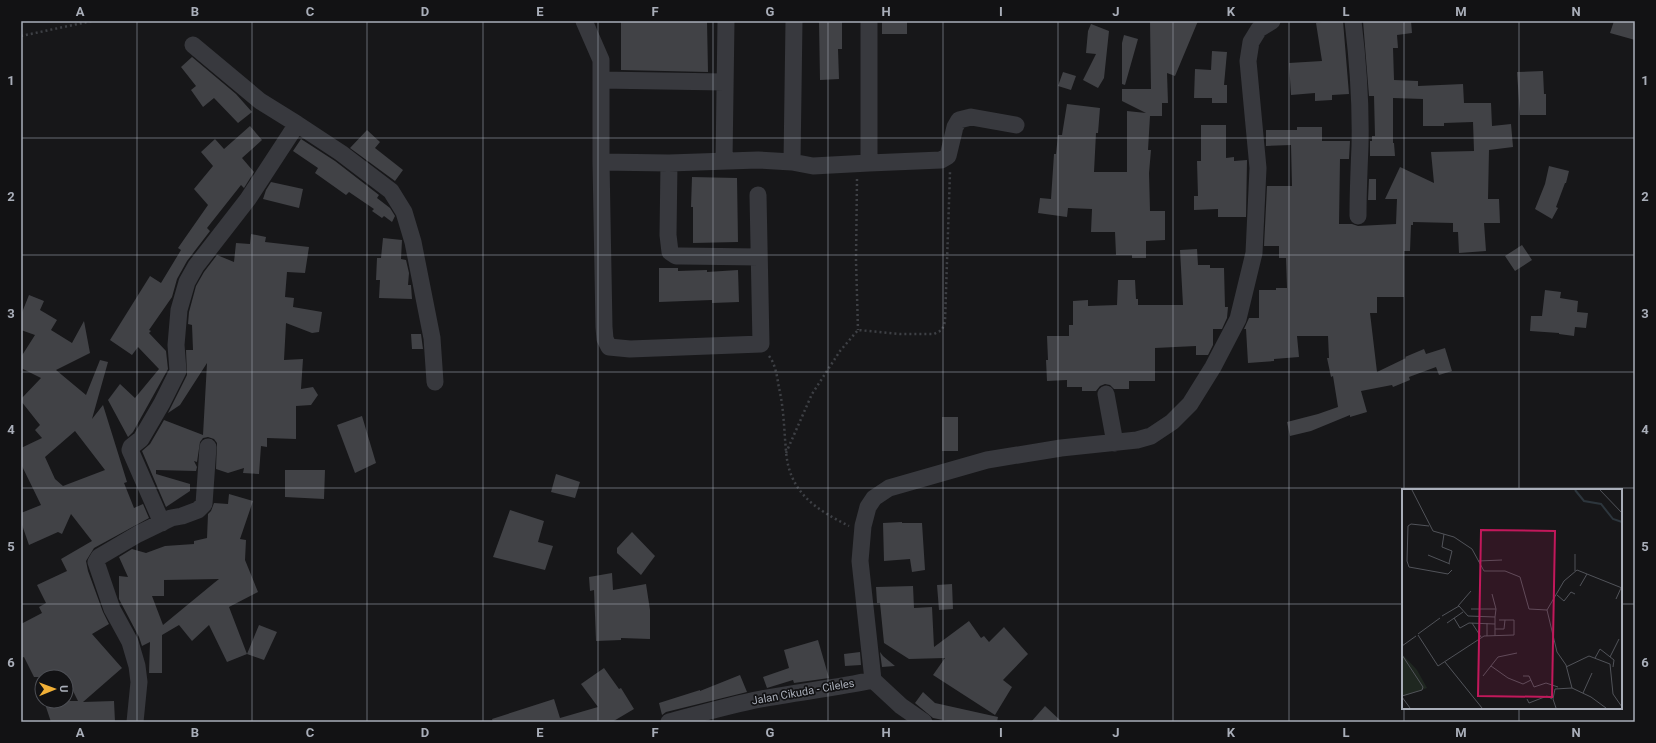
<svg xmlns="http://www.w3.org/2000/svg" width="1656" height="743" viewBox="0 0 1656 743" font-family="Roboto,sans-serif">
<rect width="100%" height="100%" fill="#171719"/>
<path fill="#414246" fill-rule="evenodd" d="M 621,21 L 707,21 L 708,72 L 621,70 Z
M 819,21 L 842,21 L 842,49 L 838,49 L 839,79 L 820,80 Z
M 882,21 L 907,21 L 907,34 L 882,34 Z
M 1150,21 L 1198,21 L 1175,76 L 1167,73 L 1168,103 L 1162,103 L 1162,116 L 1150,116 L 1148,150 L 1151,150 L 1149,173 L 1150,211 L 1165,211 L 1165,240 L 1146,241 L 1146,258 L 1132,258 L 1132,255 L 1116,255 L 1115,232 L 1091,232 L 1092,209 L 1068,208 L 1067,217 L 1038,213 L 1040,198 L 1051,199 L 1054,154 L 1056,154 L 1058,135 L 1062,135 L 1067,104 L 1100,108 L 1098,133 L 1096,133 L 1094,172 L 1127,172 L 1127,111 L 1146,113 L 1122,101 L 1122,89 L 1151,89 Z
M 1328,21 L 1343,21 L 1349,94 L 1332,95 L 1332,100 L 1315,101 L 1315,93 L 1291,95 L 1289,63 L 1322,61 L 1316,23 Z
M 1363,21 L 1411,21 L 1412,33 L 1397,35 L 1398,48 L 1393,48 L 1394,80 L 1418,81 L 1418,86 L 1463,84 L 1464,103 L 1491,103 L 1492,126 L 1511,124 L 1513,147 L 1489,150 L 1488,199 L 1499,199 L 1500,223 L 1484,223 L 1486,251 L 1459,253 L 1458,232 L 1453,232 L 1453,223 L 1413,222 L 1413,225 L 1411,225 L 1410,251 L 1404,251 L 1404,297 L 1377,297 L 1377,313 L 1370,313 L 1377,372 L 1406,358 L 1405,357 L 1424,349 L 1426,354 L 1445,348 L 1452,371 L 1439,375 L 1436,367 L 1409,377 L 1410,380 L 1393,387 L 1392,385 L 1361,391 L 1367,412 L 1350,417 L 1350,415 L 1311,431 L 1290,436 L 1287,422 L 1318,414 L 1338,407 L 1333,376 L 1331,377 L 1327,358 L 1329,358 L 1328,336 L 1297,336 L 1299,357 L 1274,359 L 1274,361 L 1248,363 L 1246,329 L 1244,329 L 1249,318 L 1259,318 L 1259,290 L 1276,290 L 1276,288 L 1287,288 L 1286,258 L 1279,258 L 1279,246 L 1264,246 L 1267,186 L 1292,186 L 1291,145 L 1266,146 L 1266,130 L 1297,130 L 1297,127 L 1322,127 L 1322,141 L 1350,141 L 1349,159 L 1340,159 L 1339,224 L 1352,224 L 1358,226 L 1396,224 L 1397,199 L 1385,199 L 1400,167 L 1434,183 L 1431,152 L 1474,151 L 1473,122 L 1444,123 L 1444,126 L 1423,126 L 1423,99 L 1393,98 L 1393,143 L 1394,143 L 1395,156 L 1370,156 L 1370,141 L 1372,141 L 1372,136 L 1375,136 L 1374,96 L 1369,96 Z
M 1614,21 L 1635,21 L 1635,40 L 1610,33 Z
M 1091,24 L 1109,31 L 1104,78 L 1098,88 L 1083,80 L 1096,54 L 1086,53 L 1088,31 Z
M 1124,35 L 1138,39 L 1125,85 L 1122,84 L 1122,43 Z
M 1212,51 L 1227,52 L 1224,85 L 1227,85 L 1227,103 L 1212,103 L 1212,98 L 1194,98 L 1195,69 L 1211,70 Z
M 192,57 L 236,94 L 252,112 L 238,123 L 214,98 L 203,107 L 191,90 L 196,86 L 181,67 Z
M 1543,71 L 1544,94 L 1546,94 L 1546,115 L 1520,115 L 1517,72 Z
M 1063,72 L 1076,76 L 1071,90 L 1058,86 Z
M 1201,125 L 1226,125 L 1226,158 L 1234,157 L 1234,161 L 1247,160 L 1246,217 L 1218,217 L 1218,209 L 1194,210 L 1194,196 L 1198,196 L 1197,161 L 1201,161 Z
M 250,126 L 262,140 L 242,158 L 254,172 L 244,188 L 241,185 L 207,228 L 210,231 L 187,261 L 177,279 L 172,297 L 149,330 L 151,331 L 149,333 L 166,351 L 168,369 L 133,432 L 128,437 L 108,400 L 120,384 L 135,398 L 159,369 L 138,347 L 132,355 L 110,340 L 150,276 L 161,283 L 181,250 L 178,248 L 208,205 L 194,189 L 213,166 L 201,152 L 215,139 L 224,149 Z
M 367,130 L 380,142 L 375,148 L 403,170 L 395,181 L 350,148 Z
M 301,139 L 335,161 L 379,195 L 377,198 L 390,208 L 395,216 L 392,222 L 384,216 L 382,218 L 372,211 L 374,209 L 349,192 L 346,195 L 315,173 L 318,168 L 293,151 Z
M 1549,166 L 1569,171 L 1566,183 L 1565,183 L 1556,207 L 1558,208 L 1552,219 L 1535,209 L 1545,184 Z
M 692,177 L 737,178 L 738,242 L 693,243 L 693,207 L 691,207 Z
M 1369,179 L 1376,179 L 1376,200 L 1368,200 Z
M 271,182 L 303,189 L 299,208 L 263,199 L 266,190 Z
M 251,234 L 266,237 L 265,242 L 309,247 L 305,273 L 287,272 L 285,297 L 294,298 L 293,307 L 322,312 L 319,332 L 312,333 L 286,323 L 284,360 L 303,359 L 301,389 L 313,387 L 318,395 L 311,405 L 296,406 L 296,439 L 267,438 L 267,447 L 261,446 L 259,474 L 243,473 L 244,468 L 228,473 L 216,469 L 217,443 L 214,439 L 208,437 L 203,438 L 200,442 L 197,462 L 194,461 L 197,467 L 196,471 L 156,470 L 156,474 L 190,484 L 190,491 L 166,507 L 142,451 L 150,444 L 164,420 L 203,435 L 207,363 L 180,405 L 168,413 L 187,375 L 186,350 L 193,350 L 192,325 L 188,324 L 189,312 L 196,286 L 204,272 L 217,255 L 234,262 L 236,243 L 250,244 Z
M 383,238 L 402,240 L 401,259 L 406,260 L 409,273 L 408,285 L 411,285 L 412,299 L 379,298 L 380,280 L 376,280 L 377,258 L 381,258 Z
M 1522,245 L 1532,260 L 1515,271 L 1505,256 Z
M 1197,249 L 1198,265 L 1210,265 L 1210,268 L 1224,268 L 1225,307 L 1228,307 L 1227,318 L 1222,329 L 1213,329 L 1213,345 L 1208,355 L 1196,355 L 1196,346 L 1155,348 L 1155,381 L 1129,381 L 1129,389 L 1114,389 L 1110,385 L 1105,384 L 1100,386 L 1096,391 L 1082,391 L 1082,387 L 1067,387 L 1067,380 L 1047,381 L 1046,360 L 1048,360 L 1047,336 L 1069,336 L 1069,325 L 1073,325 L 1073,301 L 1088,300 L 1088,306 L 1117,305 L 1118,280 L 1135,280 L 1136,299 L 1138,299 L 1138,305 L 1183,305 L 1180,250 Z
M 659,268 L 678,268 L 678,271 L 707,270 L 707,272 L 738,270 L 739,302 L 712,303 L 712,300 L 659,302 Z
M 1545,290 L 1561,292 L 1560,298 L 1578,301 L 1577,312 L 1588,313 L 1586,328 L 1575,327 L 1574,336 L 1559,334 L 1559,333 L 1530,331 L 1531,316 L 1542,316 Z
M 29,295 L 44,301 L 40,310 L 57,320 L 51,330 L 72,343 L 84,321 L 90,353 L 56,370 L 86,395 L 100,360 L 108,362 L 92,419 L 103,405 L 127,482 L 124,483 L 134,508 L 143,504 L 149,518 L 94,548 L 86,561 L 88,571 L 103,612 L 109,624 L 92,634 L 122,668 L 83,702 L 114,701 L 115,722 L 51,722 L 44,701 L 78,701 L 66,677 L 34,677 L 24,657 L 21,658 L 21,624 L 42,613 L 39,607 L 46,603 L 37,585 L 67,571 L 61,559 L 92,541 L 71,514 L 62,534 L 58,532 L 29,545 L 21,522 L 21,513 L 41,505 L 21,464 L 21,448 L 42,438 L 35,430 L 40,425 L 21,401 L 21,399 L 41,378 L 21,368 L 21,357 L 35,335 L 21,330 L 21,315 ZM 75,431 L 105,470 L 63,486 L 55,479 L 45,457 Z
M 411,334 L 421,334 L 423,349 L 412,349 Z
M 362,416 L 376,463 L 355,473 L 337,425 Z
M 942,417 L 958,417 L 958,451 L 942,451 Z
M 285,470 L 325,470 L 324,499 L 285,497 Z
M 556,474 L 580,482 L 575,498 L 551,492 Z
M 229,494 L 253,501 L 240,539 L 246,540 L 245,560 L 258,592 L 229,607 L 247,654 L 227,662 L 209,625 L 192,641 L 179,625 L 162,635 L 162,673 L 149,673 L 150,642 L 142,646 L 139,637 L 119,599 L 119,576 L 128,577 L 119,557 L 132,549 L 146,553 L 165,546 L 194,544 L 194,541 L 207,538 L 208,514 L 211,511 L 214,503 L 228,504 ZM 219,579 L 214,583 L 163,625 L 152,596 L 164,596 L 164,580 Z
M 510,510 L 544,521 L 538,542 L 553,546 L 545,570 L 493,557 Z
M 902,522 L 902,523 L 922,523 L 925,570 L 912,572 L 910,559 L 884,561 L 883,523 Z
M 632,532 L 655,556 L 641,575 L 617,553 L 617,548 Z
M 612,573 L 613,590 L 646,584 L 650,610 L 650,639 L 621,638 L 621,640 L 596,641 L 594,590 L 590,591 L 589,577 Z
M 952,584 L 953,609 L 939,610 L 937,585 Z
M 913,586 L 914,608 L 932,607 L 934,647 L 969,621 L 981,638 L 984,636 L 989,642 L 1004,627 L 1028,654 L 1003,680 L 1012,687 L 995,715 L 933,675 L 945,658 L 909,659 L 884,643 L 880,603 L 877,603 L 876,587 Z
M 259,625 L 277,632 L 264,660 L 247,654 Z
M 818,640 L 829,678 L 794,683 L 793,680 L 767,688 L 763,677 L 789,668 L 784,650 Z
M 860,652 L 861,665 L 845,666 L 844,654 Z
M 880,652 L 883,656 L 895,666 L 882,667 Z
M 604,668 L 619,689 L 621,688 L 634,709 L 612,722 L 493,722 L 492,719 L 554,699 L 560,718 L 598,707 L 581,684 Z
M 740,675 L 747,692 L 666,712 L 662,715 L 659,703 L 700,690 L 700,691 Z
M 923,692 L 935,703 L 998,717 L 997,722 L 953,722 L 933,718 L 915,703 Z
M 1045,706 L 1062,722 L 1031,722 Z"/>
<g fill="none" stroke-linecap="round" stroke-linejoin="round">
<path stroke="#3e4045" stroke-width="2.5" stroke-dasharray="2 3" stroke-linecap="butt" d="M 21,36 L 92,21
M 857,179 L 856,260 L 858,330
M 769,356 C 776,365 777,377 779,388 C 784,409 784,430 786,451 C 789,492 815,509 849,526
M 786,453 L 812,394 L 840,351 L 858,330 L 900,334 L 934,334 L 942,330 L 945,322 L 950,172"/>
<path stroke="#38393e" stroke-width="17" d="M 584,21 L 601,60 L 601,162 L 604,327 L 605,339 L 609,347 L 630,349 L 761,344 L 758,195
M 1353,21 C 1358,62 1361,104 1360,146 C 1359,169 1358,193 1358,216
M 193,45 L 260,101 L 297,124 L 341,153 L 391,191 L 404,212 L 413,242 L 432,338 L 435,382
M 601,80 L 724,82
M 724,161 L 726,21
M 601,162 L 669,163 L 758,160 L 792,162 L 794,21
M 792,162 L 813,166 L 869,163 L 869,21
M 669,163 L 668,235 L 670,252 L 676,256 L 681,256 L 759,257
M 869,163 L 941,160 L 948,156 L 955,127 L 959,120 L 971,117 L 1016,125
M 1106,394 L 1115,443
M 162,523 L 130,450 L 131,447 L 141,439 L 162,403 L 178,371 L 176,345 L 179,310 L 187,282 L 196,266 L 248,199 L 297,124
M 873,680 L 860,561 L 863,526 L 868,507 L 874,498 L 889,488 L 987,460 L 1061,448 L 1137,440 L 1151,436 L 1172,422 L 1190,404 L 1213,367 L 1238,319 L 1254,253 L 1258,168 L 1248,61 L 1251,42 L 1259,29 L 1272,21
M 135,722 L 139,682 L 137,666 L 130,642 L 112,609 L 96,562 L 99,557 L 138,534 L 171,518 L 182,516 L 198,510 L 204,504 L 208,447
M 669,722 C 699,714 730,705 761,699 C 798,692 836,688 873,680 L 901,706 L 924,722"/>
</g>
<path fill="none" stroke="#a9aeb9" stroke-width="1" stroke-opacity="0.55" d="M 137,21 L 137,722M 252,21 L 252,722M 367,21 L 367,722M 483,21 L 483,722M 598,21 L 598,722M 713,21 L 713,722M 828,21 L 828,722M 943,21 L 943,722M 1058,21 L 1058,722M 1173,21 L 1173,722M 1289,21 L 1289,722M 1404,21 L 1404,490M 1519,21 L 1519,490M 21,138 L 1635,138M 21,255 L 1635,255M 21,372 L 1635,372M 21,488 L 1635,488M 21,604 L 1403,604M 1621,604 L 1635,604M 1404,708 L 1404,722M 1519,708 L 1519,722"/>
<g text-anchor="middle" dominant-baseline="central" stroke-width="3.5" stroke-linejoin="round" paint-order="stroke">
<g font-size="11" fill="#a9aeb9" stroke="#121214">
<text transform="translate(803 692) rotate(-10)">Jalan Cikuda - Cileles</text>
</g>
</g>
<g transform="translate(1402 489)">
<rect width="220" height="220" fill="#171719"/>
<path d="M 0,165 L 15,181 L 25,199 L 2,207 L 0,206 Z" fill="#1f2720"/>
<path fill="none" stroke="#2d363d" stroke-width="2" d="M 173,1 L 182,12 L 199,15 L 211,30 L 220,33"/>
<path fill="none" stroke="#515359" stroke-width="1" d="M 10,1 L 31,42 L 52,48 L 70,60 L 82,82 L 103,82 L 118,88 L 127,120 L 145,121M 198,1 L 220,24M 27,37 L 9,35 L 6,37 L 5,72 L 7,78 L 46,85 L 50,81M 42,45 L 40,58 L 50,62 L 47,74M 26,66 L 48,75M 76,72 L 100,71M 173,82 L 173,65M 178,97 L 185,85M 90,105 L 94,120M 155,106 L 162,112 L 169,103 L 173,105M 214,110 L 219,99M 56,117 L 69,102M 69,120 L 94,120 L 93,128M 40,127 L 57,117 L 66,127 L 93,128 L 93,147M 52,129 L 58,139 L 67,134 L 93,135M 45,134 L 61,123M 70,134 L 79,148M 93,140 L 102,140 L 103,131M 16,145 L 38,129M 16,146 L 36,177 L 82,147 L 112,146 L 112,131 L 97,131M 85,147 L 85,134M 0,157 L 14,147M 0,166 L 21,198 L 20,201 L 0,207M 208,168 L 217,150M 193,169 L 198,160 L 212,171 L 211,178M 43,173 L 80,219M 89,177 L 106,189 L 121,195 L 129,191M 164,178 L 187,167 L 208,175 L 211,205 L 220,218M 81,187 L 96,168 L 115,164M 121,187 L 127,187 L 132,198 L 144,194 L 156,198M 170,199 L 189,208 L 204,219M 181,204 L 190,184M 0,208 L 8,219M 125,210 L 127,214 L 145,207 L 150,210M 154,219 L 151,210 L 153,200 L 170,199 L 164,176 L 155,163 L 145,121 L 162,92 L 175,81 L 220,99"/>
<path fill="#c2185b" fill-opacity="0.15" stroke="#c2185b" stroke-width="2" d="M 79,41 L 153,42 L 150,208 L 76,207 Z"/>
<rect width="220" height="220" fill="none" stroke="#a9aeb9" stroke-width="2"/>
</g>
<rect width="1656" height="743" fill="none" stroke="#121214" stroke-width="44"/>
<g transform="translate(54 689) rotate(89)"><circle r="19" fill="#121214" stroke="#4e5056"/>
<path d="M0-3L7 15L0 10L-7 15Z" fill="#f1b037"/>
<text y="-6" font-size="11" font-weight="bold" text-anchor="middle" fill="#a9aeb9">U</text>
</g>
<rect x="22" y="22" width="1612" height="699" fill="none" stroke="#a9aeb9" stroke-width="1.5"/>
<g font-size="13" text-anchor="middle" font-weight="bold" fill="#a9aeb9">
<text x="80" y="16">A</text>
<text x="195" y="16">B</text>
<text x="310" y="16">C</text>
<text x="425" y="16">D</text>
<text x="540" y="16">E</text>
<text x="655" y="16">F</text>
<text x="770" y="16">G</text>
<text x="886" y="16">H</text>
<text x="1001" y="16">I</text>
<text x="1116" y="16">J</text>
<text x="1231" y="16">K</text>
<text x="1346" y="16">L</text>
<text x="1461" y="16">M</text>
<text x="1576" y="16">N</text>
<text x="11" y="85">1</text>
<text x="1645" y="85">1</text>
<text x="11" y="201">2</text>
<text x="1645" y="201">2</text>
<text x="11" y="318">3</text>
<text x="1645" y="318">3</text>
<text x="11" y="434">4</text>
<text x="1645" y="434">4</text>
<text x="11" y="551">5</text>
<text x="1645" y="551">5</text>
<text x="11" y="667">6</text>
<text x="1645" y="667">6</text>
<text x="80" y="737">A</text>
<text x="195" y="737">B</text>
<text x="310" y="737">C</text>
<text x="425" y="737">D</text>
<text x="540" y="737">E</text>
<text x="655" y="737">F</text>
<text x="770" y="737">G</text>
<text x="886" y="737">H</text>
<text x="1001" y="737">I</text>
<text x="1116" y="737">J</text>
<text x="1231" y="737">K</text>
<text x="1346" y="737">L</text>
<text x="1461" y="737">M</text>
<text x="1576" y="737">N</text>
</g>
</svg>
